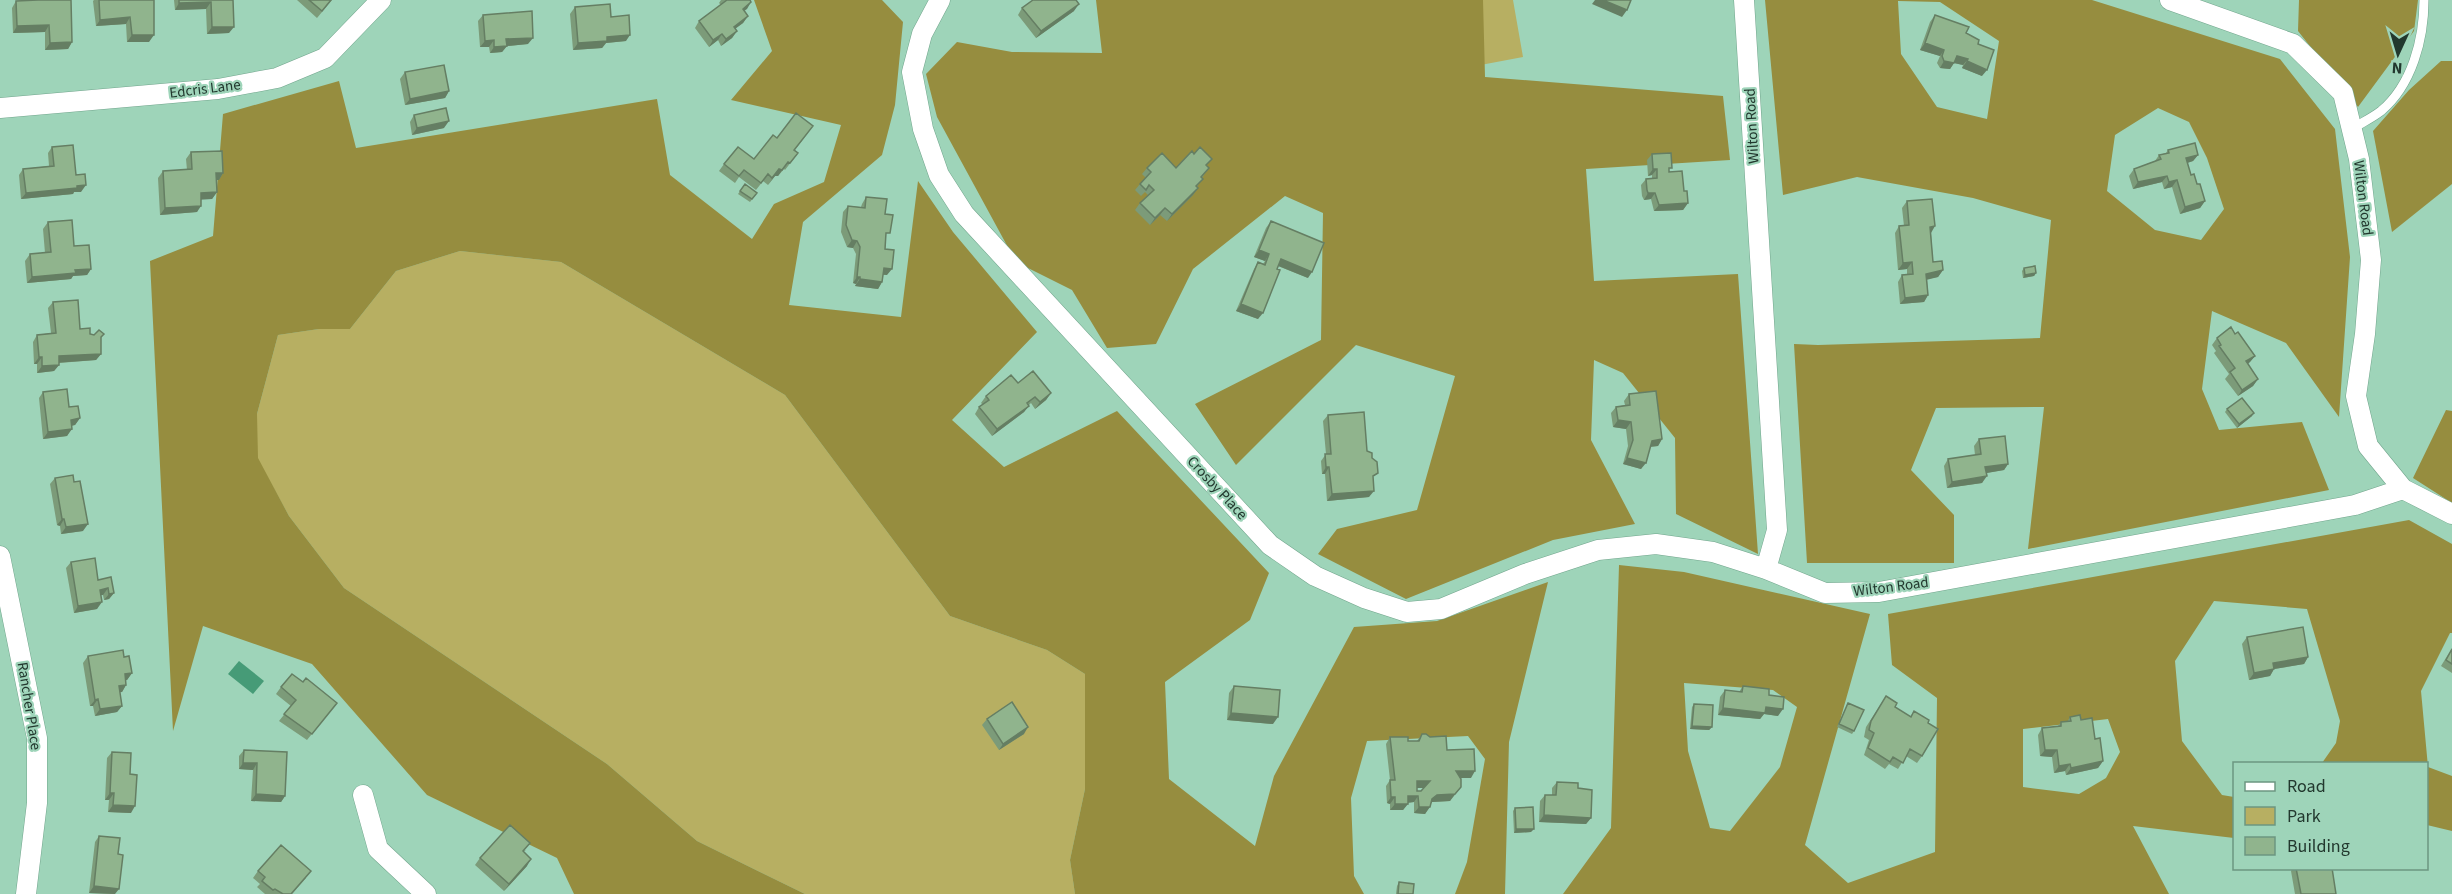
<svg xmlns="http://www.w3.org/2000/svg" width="2452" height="894" viewBox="0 0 2452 894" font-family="'Source Sans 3',sans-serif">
<rect width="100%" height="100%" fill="#9ed4b9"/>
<path fill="#b7af62" d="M 1458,0 L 1513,0 L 1523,57 L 1470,67 Z
M 460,251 L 561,262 L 785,395 L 950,616 L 1047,650 L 1085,674 L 1085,789 L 1070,860 L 1075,894 L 805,894 L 697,841 L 607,764 L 344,588 L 289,516 L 257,458 L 257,414 L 278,335 L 319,329 L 350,329 L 396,271 Z"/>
<path fill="#968d3f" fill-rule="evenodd" d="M 754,0 L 882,0 L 903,22 L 895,105 L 882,155 L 803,222 L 789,305 L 901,317 L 918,181 L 953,232 L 1037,332 L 952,420 L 1004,467 L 1117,411 L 1269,573 L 1250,620 L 1165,682 L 1169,779 L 1255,846 L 1274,776 L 1354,627 L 1437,621 L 1548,582 L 1509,742 L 1505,894 L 1455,894 L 1467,862 L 1485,759 L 1468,736 L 1367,741 L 1351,798 L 1354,876 L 1364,894 L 1075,894 L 1070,860 L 1085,789 L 1085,674 L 1047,650 L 950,616 L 785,395 L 561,262 L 460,251 L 396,271 L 350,329 L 319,329 L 278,335 L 257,414 L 258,458 L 289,516 L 344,588 L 607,764 L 697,841 L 805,894 L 574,894 L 557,858 L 427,795 L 312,664 L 203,626 L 173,731 L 150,261 L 213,236 L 223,114 L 339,81 L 356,148 L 657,99 L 670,175 L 752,239 L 774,204 L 824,182 L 841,125 L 731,100 L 772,51 Z
M 1096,0 L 1483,0 L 1485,77 L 1723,96 L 1730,160 L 1586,169 L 1594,281 L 1738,274 L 1758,554 L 1676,514 L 1675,438 L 1623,373 L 1594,360 L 1591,440 L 1635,524 L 1553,540 L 1406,599 L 1318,554 L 1337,529 L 1417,510 L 1455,376 L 1356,345 L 1236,465 L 1195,404 L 1321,340 L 1323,213 L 1285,196 L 1193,269 L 1156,344 L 1107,348 L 1072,290 L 1016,262 L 937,117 L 926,74 L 957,42 L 1012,52 L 1102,53 Z
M 1765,0 L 2092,0 L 2280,59 L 2335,129 L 2350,257 L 2339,417 L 2286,343 L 2212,311 L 2202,389 L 2219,430 L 2302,422 L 2329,490 L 2028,549 L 2044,407 L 1936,408 L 1911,470 L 1954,515 L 1954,563 L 1807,563 L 1794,344 L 1818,345 L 2040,338 L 2051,220 L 1973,198 L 1857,177 L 1783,195 ZM 1898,1 L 1940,2 L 1999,41 L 1987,119 L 1937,107 L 1901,54 ZM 2158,108 L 2189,122 L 2207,158 L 2224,209 L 2201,240 L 2155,230 L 2107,191 L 2115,135 Z
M 2299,0 L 2418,0 L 2414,31 L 2358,107 L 2298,31 Z
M 2441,61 L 2452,61 L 2452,184 L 2392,232 L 2373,131 L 2409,90 Z
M 2446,410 L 2452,411 L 2452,503 L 2413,478 Z
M 2409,520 L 2452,544 L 2452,633 L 2450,633 L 2421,691 L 2428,767 L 2452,776 L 2452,831 L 2427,825 L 2426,764 L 2322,763 L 2336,743 L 2340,721 L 2307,609 L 2214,601 L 2175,661 L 2182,741 L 2222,795 L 2234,797 L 2234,838 L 2133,826 L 2169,894 L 1563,894 L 1611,828 L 1619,565 L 1684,572 L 1870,614 L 1805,845 L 1848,883 L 1935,852 L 1937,698 L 1892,665 L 1888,614 ZM 1684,683 L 1773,690 L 1797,707 L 1780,767 L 1730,831 L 1710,828 L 1688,751 ZM 2108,719 L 2120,752 L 2106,778 L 2079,794 L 2023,787 L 2023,729 Z"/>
<path fill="#469b77" d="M 239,661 L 264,681 L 253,694 L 228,674 Z"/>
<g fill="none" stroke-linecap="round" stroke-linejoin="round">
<g stroke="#71a58c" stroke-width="10">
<path id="lane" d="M 2352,129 C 2361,123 2372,118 2381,111 C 2412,85 2424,39 2424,0"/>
</g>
<g stroke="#71a58c" stroke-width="21">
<path id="street" d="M 940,0 L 922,34 L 912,72 L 923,129 L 939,175 L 964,214 L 1270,545 L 1315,576 L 1364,598 L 1407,612 L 1441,609 L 1525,574 L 1598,550 L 1656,544 L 1713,552 L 1766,569 L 1825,593 L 1879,592 L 2355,505 L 2403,489
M 1744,0 L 1777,530 L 1766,569
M 2170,0 L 2293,44 L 2343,93 L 2359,159 L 2371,260 L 2365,334 L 2356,396 L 2368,446 L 2403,489 L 2452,514
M 0,108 L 218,89 L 277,78 L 325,58 L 381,0
M 0,556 L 37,738 L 37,803 L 26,894
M 363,795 L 378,849 L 426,894"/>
</g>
<use href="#lane" stroke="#fff" stroke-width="9"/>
<use href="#street" stroke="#fff" stroke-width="20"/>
</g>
<path fill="#7c9b79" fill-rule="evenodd" d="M 94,0 L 154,0 L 149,42 L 127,42 L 126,24 L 96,26 L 93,1 Z
M 174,0 L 233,0 L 229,33 L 207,34 L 206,9 L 175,10 Z
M 297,0 L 332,0 L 317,18 Z
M 721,0 L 750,0 L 751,2 L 744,11 L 748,16 L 743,23 L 735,29 L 737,31 L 732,38 L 721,46 L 718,40 L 709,47 L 695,28 L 699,21 L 721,5 L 719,3 Z
M 16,1 L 72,42 L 68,49 L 45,50 L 45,32 L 13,33 L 12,8 Z
M 575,7 L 611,17 L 626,41 L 606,43 L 602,48 L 573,50 L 570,14 Z
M 1022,8 L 1074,11 L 1036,38 L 1018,15 Z
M 483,15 L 528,44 L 507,46 L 502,52 L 490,53 L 489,47 L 480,47 L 478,21 Z
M 1935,15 L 1966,33 L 1978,44 L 1982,76 L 1962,68 L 1963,65 L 1954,63 L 1950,69 L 1940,68 L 1937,63 L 1940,56 L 1920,50 L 1930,22 Z
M 405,72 L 449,91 L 445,98 L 405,105 L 400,79 Z
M 414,115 L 444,128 L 412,135 L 410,122 Z
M 808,133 L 795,150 L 798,153 L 785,170 L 784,169 L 778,176 L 775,176 L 768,185 L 763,181 L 756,190 L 739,177 L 735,183 L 719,171 L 724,164 L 754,159 Z
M 52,147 L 76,175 L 81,192 L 74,192 L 73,194 L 21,199 L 19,175 L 23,169 L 49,166 L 48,153 Z
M 2168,150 L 2198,155 L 2193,161 L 2187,163 L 2191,175 L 2197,184 L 2205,201 L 2200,208 L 2180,214 L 2172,187 L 2164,189 L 2162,182 L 2133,189 L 2129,176 L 2134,169 L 2155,161 L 2159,155 L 2166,153 Z
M 191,152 L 223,173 L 219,180 L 216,180 L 217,192 L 212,199 L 201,199 L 197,212 L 160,215 L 158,178 L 163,171 L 187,170 L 186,159 Z
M 1652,154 L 1669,172 L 1684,191 L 1688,203 L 1683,210 L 1654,211 L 1651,199 L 1644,200 L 1642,196 L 1641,185 L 1646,179 L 1652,178 L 1652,175 L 1648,176 L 1647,160 Z
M 1207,166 L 1204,175 L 1202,178 L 1197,187 L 1198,188 L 1193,195 L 1167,221 L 1160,215 L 1150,225 L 1135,210 L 1140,203 L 1148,195 L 1145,192 L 1141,196 L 1135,190 L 1140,184 L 1146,178 L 1142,174 L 1147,168 L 1176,168 Z
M 745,184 L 757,193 L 750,202 L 738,194 Z
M 866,197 L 885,214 L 886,240 L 885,249 L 887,275 L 883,275 L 882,282 L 878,289 L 855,286 L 856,284 L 853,283 L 856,254 L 853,248 L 847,247 L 841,232 L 843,212 L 848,206 L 861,207 L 862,204 Z
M 1907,201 L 1931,233 L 1933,262 L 1943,270 L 1938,277 L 1927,279 L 1928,295 L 1924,302 L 1900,304 L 1898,282 L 1902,275 L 1907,275 L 1907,269 L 1898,270 L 1895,233 L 1899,226 L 1904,226 L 1902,208 Z
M 1271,221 L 1308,278 L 1278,266 L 1258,319 L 1236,311 L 1254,269 L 1258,262 L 1263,264 L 1265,261 L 1254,257 L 1266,228 Z
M 48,222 L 74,246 L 91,269 L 87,275 L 73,276 L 71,279 L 27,283 L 25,261 L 30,254 L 45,253 L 43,229 Z
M 2024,268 L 2036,273 L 2034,276 L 2023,278 L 2022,271 Z
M 53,302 L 80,329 L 94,335 L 104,334 L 101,338 L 101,354 L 96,360 L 59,363 L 59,365 L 54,371 L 37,373 L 37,364 L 34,364 L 33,342 L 37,335 L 51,333 L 48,308 Z
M 2235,334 L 2255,356 L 2248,364 L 2258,379 L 2253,386 L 2238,396 L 2225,379 L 2229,374 L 2214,353 L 2216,351 L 2212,345 L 2217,338 Z
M 1018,383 L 1051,393 L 1046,400 L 1035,409 L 1031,403 L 1029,405 L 1024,412 L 992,436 L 975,414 L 979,407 L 983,405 L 981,403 L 986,396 Z
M 43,392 L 69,407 L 80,418 L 75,425 L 72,426 L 67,436 L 43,439 L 39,398 Z
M 1629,394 L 1662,439 L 1658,446 L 1650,447 L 1641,469 L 1623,464 L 1628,446 L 1626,429 L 1613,427 L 1611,413 L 1616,407 L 1625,405 L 1624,401 Z
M 2227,409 L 2252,416 L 2237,428 L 2225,412 Z
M 1328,415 L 1367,451 L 1373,479 L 1369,497 L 1327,501 L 1325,474 L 1322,474 L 1321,461 L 1326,454 L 1323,421 Z
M 1979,439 L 2008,464 L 2004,470 L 1986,473 L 1982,483 L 1947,488 L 1944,466 L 1948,459 L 1975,455 L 1974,446 Z
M 55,478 L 83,531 L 61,534 L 60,526 L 57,525 L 50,484 Z
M 71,562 L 98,580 L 114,593 L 109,599 L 104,600 L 103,595 L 101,595 L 97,609 L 74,613 L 66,568 Z
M 2247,637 L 2308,657 L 2304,664 L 2274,669 L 2270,676 L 2249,680 L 2242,644 Z
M 2452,648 L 2452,673 L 2441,666 Z
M 88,656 L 124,657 L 132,673 L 127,680 L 125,680 L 126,685 L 122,692 L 120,692 L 122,706 L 117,712 L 95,716 L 93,706 L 90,706 L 83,663 Z
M 1234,686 L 1273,724 L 1227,720 L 1229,693 Z
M 1743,686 L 1769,695 L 1778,716 L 1764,714 L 1760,719 L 1718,715 L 1720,697 L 1725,690 L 1739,692 Z
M 281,687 L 337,703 L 307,740 L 279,721 L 291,706 L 276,694 Z
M 1886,696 L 1895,707 L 1910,717 L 1914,711 L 1928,723 L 1922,756 L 1917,763 L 1906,756 L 1898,769 L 1889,764 L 1885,769 L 1864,755 L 1869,740 L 1864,737 L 1866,727 Z
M 1848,703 L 1854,731 L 1852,734 L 1837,727 Z
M 1694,704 L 1712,727 L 1709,730 L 1690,729 L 1692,707 Z
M 2070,717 L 2081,720 L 2095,739 L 2103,761 L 2098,768 L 2066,775 L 2065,771 L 2054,773 L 2052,757 L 2040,756 L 2038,735 L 2042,728 L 2058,726 L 2061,722 L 2067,722 Z
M 987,719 L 1024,734 L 999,750 L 982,725 Z
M 1422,734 L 1430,737 L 1447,750 L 1471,778 L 1461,778 L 1450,801 L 1432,802 L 1425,814 L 1414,813 L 1414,802 L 1408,803 L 1403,810 L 1390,810 L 1390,804 L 1387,803 L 1386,786 L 1390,780 L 1386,744 L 1390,737 L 1408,741 L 1417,741 ZM 1417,788 L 1424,788 L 1421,791 L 1417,791 Z
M 244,750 L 285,796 L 281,802 L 251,801 L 253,770 L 239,769 L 239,756 Z
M 112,752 L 130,774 L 131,813 L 108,812 L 109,800 L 105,800 L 107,758 Z
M 1557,782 L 1578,788 L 1591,818 L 1586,824 L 1539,822 L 1540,801 L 1545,795 L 1552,795 L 1552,788 Z
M 1515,808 L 1531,832 L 1514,833 L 1513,811 Z
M 99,836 L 115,894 L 89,893 L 95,842 Z
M 526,850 L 523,852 L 527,866 L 504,891 L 475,865 L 480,858 Z
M 2293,868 L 2332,868 L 2336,894 L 2295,894 L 2291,871 Z
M 258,871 L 306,878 L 292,894 L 265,894 L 257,887 L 260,884 L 253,878 Z
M 1399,882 L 1413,894 L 1396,894 L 1397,886 Z"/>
<path fill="#657e63" d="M 1595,0 L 1603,0 L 1627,10 L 1622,17 L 1592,4 Z
M 211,2 L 206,9 L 175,10 L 179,3 Z
M 751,2 L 747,9 L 738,15 L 743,9 Z
M 1079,4 L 1074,11 L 1036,38 L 1041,31 Z
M 748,16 L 743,23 L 729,33 L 734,27 Z
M 130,17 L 126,24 L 96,26 L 100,20 Z
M 49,25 L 45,32 L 13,33 L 17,26 Z
M 212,27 L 234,27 L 229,33 L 207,34 Z
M 737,31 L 732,38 L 721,46 L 726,39 Z
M 722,34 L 718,40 L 709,47 L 713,40 Z
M 132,35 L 154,35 L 149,42 L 127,42 Z
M 630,35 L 626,41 L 606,43 L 602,48 L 573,50 L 578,43 L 607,37 Z
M 533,38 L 528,44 L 507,46 L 502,52 L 490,53 L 494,47 L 506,39 Z
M 494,40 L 489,47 L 480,47 L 485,41 Z
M 72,42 L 68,49 L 45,50 L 50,43 Z
M 1925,43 L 1944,50 L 1940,56 L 1920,50 Z
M 1957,56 L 1968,59 L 1963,65 L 1954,63 L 1950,69 L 1940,68 L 1944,61 Z
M 1967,61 L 1987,70 L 1982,76 L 1962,68 Z
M 449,91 L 445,98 L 405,105 L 410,99 Z
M 449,121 L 444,128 L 412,135 L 417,128 Z
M 2198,155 L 2193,161 L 2181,165 L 2186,158 Z
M 788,162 L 778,176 L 775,176 L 768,185 L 779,169 Z
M 1653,169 L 1657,169 L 1652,175 L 1648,176 Z
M 216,173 L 223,173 L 219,180 L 211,180 Z
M 2167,176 L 2162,182 L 2133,189 L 2138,182 Z
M 2177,180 L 2172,187 L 2164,189 L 2169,182 Z
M 86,185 L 81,192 L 74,192 L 73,194 L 21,199 L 26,193 Z
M 1198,188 L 1193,195 L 1167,221 L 1172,214 Z
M 217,192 L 212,199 L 196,200 L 201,193 Z
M 1648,193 L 1655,193 L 1651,199 L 1644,200 Z
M 2205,201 L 2200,208 L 2180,214 L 2185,207 Z
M 1688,203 L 1683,210 L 1654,211 L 1659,205 Z
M 201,206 L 197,212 L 160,215 L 165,208 Z
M 1165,208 L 1160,215 L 1150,225 L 1155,218 Z
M 1935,226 L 1931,233 L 1930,227 Z
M 852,240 L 857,241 L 853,248 L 847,247 Z
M 1259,250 L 1269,254 L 1265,261 L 1254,257 Z
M 1281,259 L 1312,272 L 1308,278 L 1276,265 Z
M 1912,262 L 1907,269 L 1898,270 L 1903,263 Z
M 884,268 L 892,269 L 887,275 L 879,274 Z
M 91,269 L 87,275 L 73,276 L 71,279 L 27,283 L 32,277 L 75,270 Z
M 1943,270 L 1938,277 L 1922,281 L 1926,274 Z
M 2036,273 L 2034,276 L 2023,278 L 2025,275 Z
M 857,277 L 860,277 L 856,284 L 853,283 Z
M 860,279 L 882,282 L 878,289 L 855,286 Z
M 1928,295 L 1924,302 L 1900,304 L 1905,298 Z
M 1241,304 L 1263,313 L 1258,319 L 1236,311 Z
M 101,354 L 96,360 L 54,363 L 59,356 Z
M 2255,356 L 2250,362 L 2242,368 L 2246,361 Z
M 39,357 L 42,357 L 37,364 L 34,364 Z
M 59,365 L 54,371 L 37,373 L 42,366 Z
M 2258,379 L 2253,386 L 2238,396 L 2242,390 Z
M 1051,393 L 1046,400 L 1035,409 L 1040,402 Z
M 1029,406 L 1024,412 L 992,436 L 997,429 Z
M 2254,413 L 2252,416 L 2237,428 L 2239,424 Z
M 80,418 L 75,425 L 66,426 L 71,420 Z
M 1618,420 L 1631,422 L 1626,429 L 1613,427 Z
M 72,429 L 67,436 L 43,439 L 48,432 Z
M 1662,439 L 1658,446 L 1647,447 L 1652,441 Z
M 1627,458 L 1646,463 L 1641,469 L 1623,464 Z
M 2008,464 L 2004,470 L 1981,474 L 1985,467 Z
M 1326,467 L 1329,467 L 1325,474 L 1322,474 Z
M 1987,476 L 1982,483 L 1947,488 L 1952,482 Z
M 1374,491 L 1369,497 L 1327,501 L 1332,494 Z
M 62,519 L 64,519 L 60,526 L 57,525 Z
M 88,524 L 83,531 L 61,534 L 66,527 Z
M 108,588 L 103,595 L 95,596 L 100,590 Z
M 114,593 L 109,599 L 104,600 L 109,594 Z
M 102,602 L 97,609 L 74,613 L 78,606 Z
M 2308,657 L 2304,664 L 2268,670 L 2273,663 Z
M 2274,669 L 2270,676 L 2249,680 L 2254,673 Z
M 132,673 L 127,680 L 120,681 L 125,674 Z
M 126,685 L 122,692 L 114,693 L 119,686 Z
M 98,699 L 93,706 L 90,706 L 95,700 Z
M 122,706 L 117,712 L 95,716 L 100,709 Z
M 1766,707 L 1783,709 L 1778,716 L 1764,714 L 1760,719 L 1718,715 L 1723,708 Z
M 1231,713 L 1278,717 L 1273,724 L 1227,720 Z
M 1692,726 L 1712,727 L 1709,730 L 1690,729 Z
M 1028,727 L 1024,734 L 999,750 L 1003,744 Z
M 2045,750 L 2057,750 L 2052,757 L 2040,756 Z
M 2103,761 L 2098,768 L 2066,775 L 2071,768 Z
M 243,763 L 257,763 L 253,770 L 239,769 Z
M 2070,764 L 2065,771 L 2054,773 L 2059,766 Z
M 1456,771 L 1475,771 L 1471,778 L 1451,778 Z
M 1417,781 L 1430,781 L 1426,788 L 1413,788 Z
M 1461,787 L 1450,801 L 1432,802 L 1428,806 L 1432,799 L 1437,795 Z
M 110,793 L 114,793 L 109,800 L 105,800 Z
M 256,794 L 285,796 L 281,802 L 251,801 Z
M 1408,796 L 1418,796 L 1414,802 L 1403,803 Z
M 1391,797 L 1395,797 L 1390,804 L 1387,803 Z
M 1395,804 L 1408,804 L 1403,810 L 1390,810 Z
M 113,805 L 135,806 L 131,813 L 108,812 Z
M 1419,807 L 1430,807 L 1425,814 L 1414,813 Z
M 1544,815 L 1591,818 L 1586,824 L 1539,822 Z
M 1516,829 L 1534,829 L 1531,832 L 1514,833 Z
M 531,859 L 527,866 L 504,891 L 509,884 Z
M 94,886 L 119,889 L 115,894 L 89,893 Z"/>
<path fill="#90b48d" stroke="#657e63" stroke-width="1.5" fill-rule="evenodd" d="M 38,0 L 71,0 L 72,42 L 50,43 L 49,25 L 17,26 L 16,1 Z
M 99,0 L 154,0 L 154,35 L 132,35 L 130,17 L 100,20 Z
M 179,0 L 233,0 L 234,27 L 212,27 L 211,2 L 179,3 Z
M 309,0 L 331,0 L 322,11 Z
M 727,0 L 750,0 L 751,2 L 743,9 L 748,16 L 734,27 L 737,31 L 726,39 L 722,34 L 713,40 L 699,21 Z
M 1033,0 L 1076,0 L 1079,4 L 1041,31 L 1022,8 Z
M 1603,0 L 1631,0 L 1627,10 Z
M 610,4 L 611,17 L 629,15 L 630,35 L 607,37 L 607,41 L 578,43 L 575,7 Z
M 532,11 L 533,38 L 506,39 L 507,46 L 494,47 L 494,40 L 485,41 L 483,15 Z
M 1935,15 L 1969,27 L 1966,33 L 1979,40 L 1978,44 L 1994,50 L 1987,70 L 1967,61 L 1968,59 L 1957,56 L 1954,63 L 1944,61 L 1942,56 L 1944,50 L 1925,43 Z
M 444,65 L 449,91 L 410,99 L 405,72 Z
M 446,108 L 449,121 L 417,128 L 414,115 Z
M 796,113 L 813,126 L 794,150 L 798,153 L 790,163 L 788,162 L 782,170 L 779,169 L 772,178 L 768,174 L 761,183 L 744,170 L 739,176 L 724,164 L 738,147 L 754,159 L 773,135 L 777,138 Z
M 2195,143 L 2198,155 L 2186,158 L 2191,175 L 2194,174 L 2197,184 L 2200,184 L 2205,201 L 2185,207 L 2177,180 L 2169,182 L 2167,176 L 2138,182 L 2134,169 L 2161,159 L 2159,155 L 2169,153 L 2168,150 Z
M 73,145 L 76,175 L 85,174 L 86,185 L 77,186 L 77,188 L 26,193 L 23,169 L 54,166 L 52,147 Z
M 1200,147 L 1212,159 L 1206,165 L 1209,168 L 1201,177 L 1203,179 L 1196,186 L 1198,188 L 1172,214 L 1165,208 L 1155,218 L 1140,203 L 1154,190 L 1149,185 L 1146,190 L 1140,184 L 1151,172 L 1147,168 L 1162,153 L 1176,168 L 1192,151 L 1194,154 Z
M 222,151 L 223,173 L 216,173 L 217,192 L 201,193 L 201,206 L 165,208 L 163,171 L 192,169 L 191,152 Z
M 1671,153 L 1672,168 L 1669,168 L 1669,172 L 1682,171 L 1684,191 L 1687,191 L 1688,203 L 1659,205 L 1655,193 L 1648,193 L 1647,190 L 1646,179 L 1657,178 L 1657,169 L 1653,169 L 1652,154 Z
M 745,184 L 757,193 L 752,199 L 740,191 Z
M 866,197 L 887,199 L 885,214 L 893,215 L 890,233 L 886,233 L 885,249 L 894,250 L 892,269 L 884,268 L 882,282 L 860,279 L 860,277 L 857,277 L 860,247 L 857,241 L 852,240 L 846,225 L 848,206 L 865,208 Z
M 1932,199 L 1935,226 L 1930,227 L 1933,262 L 1942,261 L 1943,270 L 1926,274 L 1928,295 L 1905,298 L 1902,275 L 1913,274 L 1912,262 L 1903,263 L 1899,226 L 1909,225 L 1907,201 Z
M 72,220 L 74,246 L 89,245 L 91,269 L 75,270 L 76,273 L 32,277 L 30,254 L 51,252 L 48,222 Z
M 1271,221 L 1324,243 L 1312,272 L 1281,259 L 1277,269 L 1280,270 L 1263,313 L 1241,304 L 1258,262 L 1265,265 L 1269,254 L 1259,250 Z
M 2035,266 L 2036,273 L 2025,275 L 2024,268 Z
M 78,300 L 80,329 L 90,328 L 90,334 L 94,335 L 99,330 L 104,334 L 101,337 L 101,354 L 59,356 L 59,365 L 42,366 L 42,357 L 39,357 L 37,335 L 56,333 L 53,302 Z
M 2231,327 L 2235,334 L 2238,332 L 2255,356 L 2246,361 L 2258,379 L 2242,390 L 2230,372 L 2235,368 L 2219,346 L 2221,345 L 2217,338 Z
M 1033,371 L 1051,393 L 1040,402 L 1035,397 L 1027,403 L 1029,406 L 997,429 L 979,407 L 989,400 L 986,396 L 1011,375 L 1018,383 Z
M 67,389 L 69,407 L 78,406 L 80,418 L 71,420 L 72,429 L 48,432 L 43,392 Z
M 1656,391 L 1662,439 L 1652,441 L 1646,463 L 1627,458 L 1633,440 L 1631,422 L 1618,420 L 1616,407 L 1630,405 L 1629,394 Z
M 2242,398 L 2254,413 L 2239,424 L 2227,409 Z
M 1364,412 L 1367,451 L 1372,453 L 1372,458 L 1377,462 L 1378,473 L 1373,476 L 1374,491 L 1332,494 L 1329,467 L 1326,467 L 1325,454 L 1331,454 L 1328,415 Z
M 2005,436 L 2008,464 L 1985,467 L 1987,476 L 1952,482 L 1948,459 L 1981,454 L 1979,439 Z
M 73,475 L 74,482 L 80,481 L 88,524 L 66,527 L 64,519 L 62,519 L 55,478 Z
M 95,558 L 98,580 L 111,577 L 114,593 L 109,594 L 108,588 L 100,590 L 102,602 L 78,606 L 71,562 Z
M 2303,627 L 2308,657 L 2273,663 L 2274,669 L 2254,673 L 2247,637 Z
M 2452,649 L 2452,664 L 2446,660 Z
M 123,650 L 124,657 L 129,656 L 132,673 L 125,674 L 126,685 L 119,686 L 122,706 L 100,709 L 98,699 L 95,700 L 88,656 Z
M 292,674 L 303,682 L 306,678 L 337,703 L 312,734 L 284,714 L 296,700 L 281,687 Z
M 1234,686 L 1280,690 L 1278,717 L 1231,713 Z
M 1743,686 L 1769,689 L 1769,695 L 1784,697 L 1783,709 L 1766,707 L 1765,713 L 1723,708 L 1725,690 L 1742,692 Z
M 1886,696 L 1897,703 L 1895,707 L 1911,717 L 1914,711 L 1929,720 L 1928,723 L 1938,729 L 1922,756 L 1910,749 L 1903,763 L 1893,757 L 1890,762 L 1868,748 L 1874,733 L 1869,730 L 1871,721 Z
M 1012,702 L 1028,727 L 1003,744 L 987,719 Z
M 1848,703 L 1864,710 L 1854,731 L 1839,724 Z
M 1694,704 L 1713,705 L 1712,727 L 1692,726 Z
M 2080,715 L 2081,720 L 2092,718 L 2095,739 L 2100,738 L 2103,761 L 2071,768 L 2070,764 L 2059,766 L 2057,750 L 2045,750 L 2042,728 L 2061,726 L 2061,722 L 2071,721 L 2070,717 Z
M 1422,734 L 1426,734 L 1430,737 L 1446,736 L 1447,750 L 1474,749 L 1475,771 L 1456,771 L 1461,779 L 1461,787 L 1455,794 L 1437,795 L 1432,799 L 1430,807 L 1419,807 L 1418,796 L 1408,796 L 1408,804 L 1395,804 L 1395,797 L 1391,797 L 1390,780 L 1395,780 L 1390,737 L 1408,737 L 1408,741 L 1419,741 ZM 1417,781 L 1430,781 L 1421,791 L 1417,791 Z
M 244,750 L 287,752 L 285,796 L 256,794 L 257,763 L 243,763 Z
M 112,752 L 131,753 L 130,774 L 137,775 L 135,806 L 113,805 L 114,793 L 110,793 Z
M 1557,782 L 1578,783 L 1578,788 L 1592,790 L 1591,818 L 1544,815 L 1545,795 L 1556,795 Z
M 1533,807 L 1534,829 L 1516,829 L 1515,808 Z
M 510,825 L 530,843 L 523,851 L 531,859 L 509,884 L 480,858 Z
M 99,836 L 120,838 L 118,854 L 123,855 L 119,889 L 94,886 Z
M 281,845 L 311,871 L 291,894 L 283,894 L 275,889 L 273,890 L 262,881 L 265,877 L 258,871 Z
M 2296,868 L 2332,868 L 2336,894 L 2301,894 Z
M 1399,882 L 1414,884 L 1413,894 L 1398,894 Z"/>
<g text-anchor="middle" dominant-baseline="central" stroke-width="4.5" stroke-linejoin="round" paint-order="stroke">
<g font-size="15" fill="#22382e" stroke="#9ed4b9">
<text transform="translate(205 89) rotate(-7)">Edcris Lane</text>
<text transform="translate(1752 126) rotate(-93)">Wilton Road</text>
<text transform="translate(2363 198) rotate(83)">Wilton Road</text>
<text transform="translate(1217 488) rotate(47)">Crosby Place</text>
<text transform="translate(1891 587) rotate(-7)">Wilton Road</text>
<text transform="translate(29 706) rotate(81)">Rancher Place</text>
</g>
</g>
<rect x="2233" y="762" width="195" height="108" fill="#9ed4b9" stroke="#6c9681" stroke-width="1.5"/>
<rect x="2245" y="782" width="30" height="9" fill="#ffffff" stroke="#6c9681" stroke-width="1.5"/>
<text x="2287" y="792" font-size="18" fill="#22382e">Road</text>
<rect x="2245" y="807" width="30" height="18" fill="#b7af62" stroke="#6c9681" stroke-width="1.5"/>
<text x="2287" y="822" font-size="18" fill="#22382e">Park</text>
<rect x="2245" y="837" width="30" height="18" fill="#90b48d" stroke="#6c9681" stroke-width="1.5"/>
<text x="2287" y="852" font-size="18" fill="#22382e">Building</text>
<g transform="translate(2398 54) rotate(184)" stroke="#9ed4b9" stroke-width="4.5" paint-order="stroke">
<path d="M0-4.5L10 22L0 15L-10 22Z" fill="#22382e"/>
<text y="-9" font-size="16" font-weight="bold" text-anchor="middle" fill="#22382e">N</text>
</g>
</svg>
